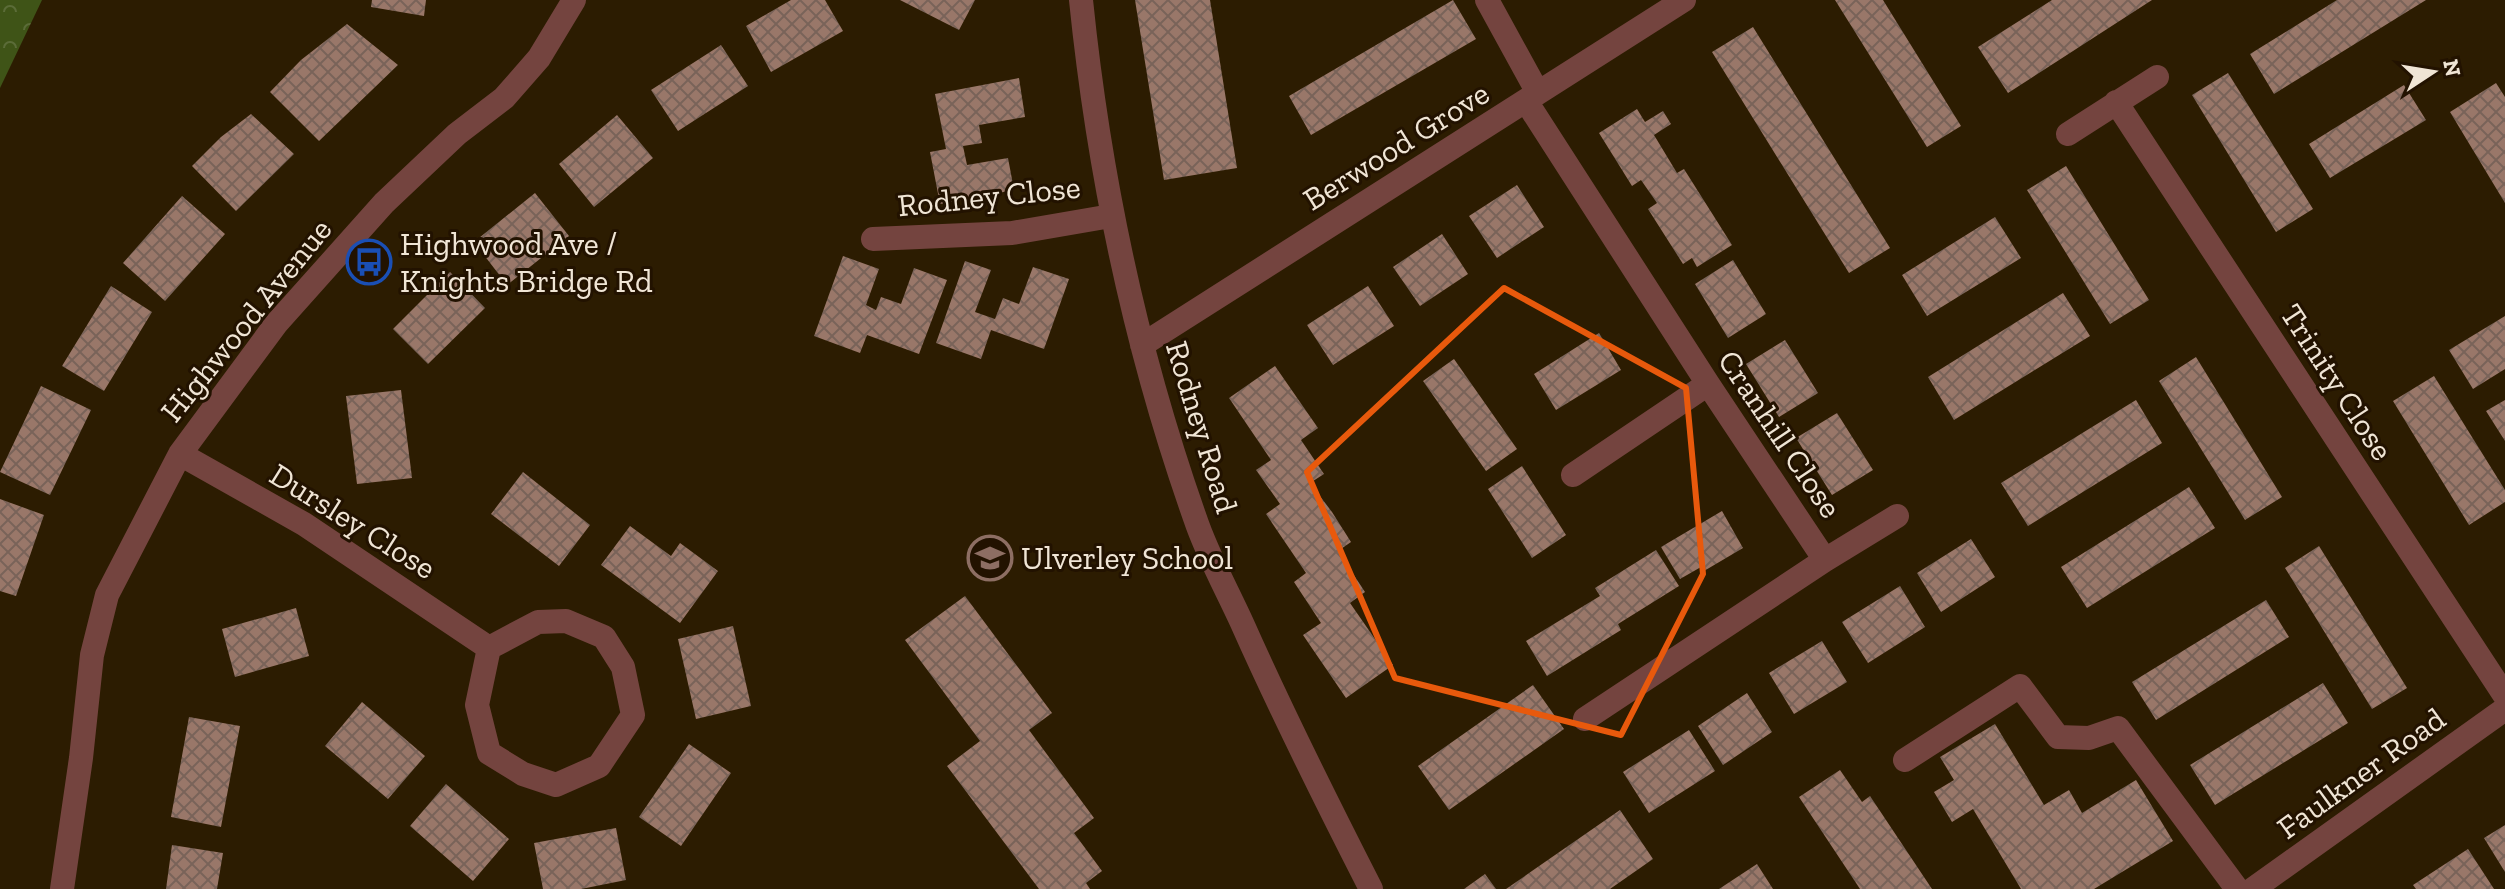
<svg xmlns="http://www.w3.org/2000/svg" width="2505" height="889" viewBox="0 0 2505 889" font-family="'Zilla Slab',serif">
<defs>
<pattern id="forest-crowns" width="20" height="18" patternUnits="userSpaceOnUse" patternTransform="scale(2)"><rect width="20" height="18" fill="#3f5417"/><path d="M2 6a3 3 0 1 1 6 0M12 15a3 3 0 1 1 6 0" fill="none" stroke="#5b6c38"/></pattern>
<pattern id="building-cross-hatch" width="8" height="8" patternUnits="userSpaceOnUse" patternTransform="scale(2)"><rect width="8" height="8" fill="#997769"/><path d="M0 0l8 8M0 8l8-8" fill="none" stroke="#796359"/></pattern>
</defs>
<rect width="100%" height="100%" fill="#2c1c01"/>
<path fill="url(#forest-crowns)" d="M 0,0 L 42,0 L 0,88 Z"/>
<path fill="url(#building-cross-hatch)" d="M 372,0 L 426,0 L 424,16 L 371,7 Z
M 791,0 L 825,0 L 843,31 L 771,72 L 746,26 Z
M 900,0 L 975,0 L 959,30 Z
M 1135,0 L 1210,0 L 1237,168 L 1164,180 Z
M 1453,0 L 1476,39 L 1311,135 L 1289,96 Z
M 1835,0 L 1883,0 L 1961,126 L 1927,147 Z
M 2052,0 L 2152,0 L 2008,93 L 1978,47 Z
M 2337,0 L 2426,0 L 2274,94 L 2250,54 Z
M 347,24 L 398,65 L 319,141 L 270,92 L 301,60 Z
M 1753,27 L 1890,248 L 1849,273 L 1712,52 Z
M 721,45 L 748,86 L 678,131 L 651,90 Z
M 2228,73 L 2313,209 L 2276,232 L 2192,95 Z
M 1019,78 L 1025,117 L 979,125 L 982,143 L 963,146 L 967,165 L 1008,158 L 1014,190 L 940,204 L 930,152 L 946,149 L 935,94 Z
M 2496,83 L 2505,97 L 2505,203 L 2450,112 Z
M 2404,85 L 2426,120 L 2330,178 L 2309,144 Z
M 1637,109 L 1645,122 L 1663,111 L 1671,124 L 1654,135 L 1677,173 L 1684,169 L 1732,245 L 1697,267 L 1692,258 L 1683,264 L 1648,209 L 1657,203 L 1641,180 L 1632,186 L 1599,133 Z
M 251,114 L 294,154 L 236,211 L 192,166 L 221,137 Z
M 617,115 L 653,158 L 594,207 L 559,164 Z
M 2066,166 L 2149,300 L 2110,324 L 2027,190 Z
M 1517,185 L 1544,227 L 1497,258 L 1469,216 Z
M 535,193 L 569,236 L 507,285 L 474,242 Z
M 182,196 L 225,234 L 165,301 L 123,263 Z
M 1995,217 L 2021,258 L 1927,316 L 1902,275 Z
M 1442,234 L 1468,274 L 1420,306 L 1393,267 Z
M 843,256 L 879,269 L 866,305 L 876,310 L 881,297 L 901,304 L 914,268 L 947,280 L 919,354 L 867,335 L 860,353 L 814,336 Z
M 1733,260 L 1766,314 L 1728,338 L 1695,284 Z
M 965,261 L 991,270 L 975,312 L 995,319 L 1003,298 L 1019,304 L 1033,267 L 1069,279 L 1044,349 L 991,330 L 981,359 L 936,343 Z
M 450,272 L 485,308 L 428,364 L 393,329 Z
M 111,286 L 152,312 L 104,391 L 62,366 Z
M 1368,286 L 1394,326 L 1333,365 L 1307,325 Z
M 2063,293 L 2090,336 L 1954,420 L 1928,377 Z
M 2505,316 L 2505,369 L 2473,389 L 2449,350 Z
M 1599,333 L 1621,370 L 1556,410 L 1534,374 Z
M 1785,340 L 1818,393 L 1779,417 L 1746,364 Z
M 2196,357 L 2282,497 L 2245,520 L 2159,381 Z
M 1454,359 L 1517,449 L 1486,471 L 1423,381 Z
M 1275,366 L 1318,428 L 1301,440 L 1324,474 L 1310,483 L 1332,512 L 1351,542 L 1338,551 L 1365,592 L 1350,603 L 1393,665 L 1346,698 L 1303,635 L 1321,623 L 1294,582 L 1306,573 L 1266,514 L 1280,504 L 1256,470 L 1271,460 L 1229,398 Z
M 2434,376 L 2505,490 L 2505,502 L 2469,525 L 2393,401 Z
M 41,386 L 91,410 L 50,495 L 0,472 Z
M 401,390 L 412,478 L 357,484 L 346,396 Z
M 2136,400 L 2162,443 L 2028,526 L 2001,483 Z
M 2505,400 L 2505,441 L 2486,411 Z
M 1837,413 L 1873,470 L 1832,495 L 1796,438 Z
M 1522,466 L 1566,535 L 1532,558 L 1488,489 Z
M 523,472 L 590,525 L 559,566 L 491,514 Z
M 2189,487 L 2215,528 L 2087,608 L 2061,567 Z
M 0,499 L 44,515 L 16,596 L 0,591 Z
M 1722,511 L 1743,548 L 1704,571 L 1701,567 L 1680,579 L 1661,547 Z
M 630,526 L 671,556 L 680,543 L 718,571 L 680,623 L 601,565 Z
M 1971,539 L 1995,577 L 1941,612 L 1917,573 Z
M 2319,546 L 2407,688 L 2372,709 L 2285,568 Z
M 1656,550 L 1679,586 L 1618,624 L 1621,630 L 1547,676 L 1526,641 L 1600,596 L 1595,588 Z
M 1900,586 L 1925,627 L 1868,663 L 1842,622 Z
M 965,596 L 1052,713 L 1029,730 L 1094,818 L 1074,833 L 1102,871 L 1086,883 L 1090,889 L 1039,889 L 947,766 L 980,741 L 905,640 Z
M 2266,600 L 2289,637 L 2156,720 L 2132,682 Z
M 296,608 L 309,656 L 235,677 L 222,629 Z
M 733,626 L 751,706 L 696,719 L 678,639 Z
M 1822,641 L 1847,682 L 1794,714 L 1769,673 Z
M 2323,683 L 2348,723 L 2215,805 L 2190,765 Z
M 1533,685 L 1564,729 L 1449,810 L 1418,766 Z
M 1747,693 L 1772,732 L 1723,765 L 1698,726 Z
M 362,702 L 425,756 L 388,799 L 325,746 Z
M 189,717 L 240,726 L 221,827 L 171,817 Z
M 1995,724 L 2044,805 L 2069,790 L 2082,813 L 2136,780 L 2173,841 L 2094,889 L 2021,889 L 1973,809 L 1952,822 L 1934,792 L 1954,780 L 1940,757 Z
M 1689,730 L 1715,771 L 1649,813 L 1623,772 Z
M 689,744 L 731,773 L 681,846 L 639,817 Z
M 1840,770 L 1862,802 L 1870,796 L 1932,889 L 1860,889 L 1799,797 Z
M 446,784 L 509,839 L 473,881 L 410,826 Z
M 1620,810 L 1653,859 L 1610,889 L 1506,889 Z
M 2505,825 L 2505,872 L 2484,838 Z
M 616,828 L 626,880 L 581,889 L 543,889 L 534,843 Z
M 172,845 L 223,853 L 217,889 L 166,889 Z
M 2468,849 L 2494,889 L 2416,889 L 2413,885 Z
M 1757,864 L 1773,889 L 1719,889 Z
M 1485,874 L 1496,889 L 1464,889 Z"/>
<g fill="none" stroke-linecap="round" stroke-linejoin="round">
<path stroke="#74443f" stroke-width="24" d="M 1081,0 C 1099,176 1136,351 1195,518 C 1207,554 1226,588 1242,623 C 1282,713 1326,801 1371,889
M 1487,0 L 1538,93
M 1526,101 L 1708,384 L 1825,560 L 1585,719
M 2116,102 L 2505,696
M 2068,134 L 2157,77
M 873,239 L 1012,233 L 1111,216
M 1142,345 L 1684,0
M 180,454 L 304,524 L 489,648 L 538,622 L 566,621 L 604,637 L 623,667 L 633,715 L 599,766 L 556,785 L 523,774 L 489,753 L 477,705 L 489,648
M 1573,475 L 1708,384
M 1825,560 L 1897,516
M 1905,760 L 2020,686 L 2058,737 L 2089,738 L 2118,728 L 2237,889
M 62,889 L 81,758 L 92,655 L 107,595 L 180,454 L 276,324 L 384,203 L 457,134 L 504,98 L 539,58 L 574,0
M 2253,889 L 2505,709"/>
</g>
<path fill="none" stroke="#e8590c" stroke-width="6" stroke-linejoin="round" d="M 1504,288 L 1686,388 L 1703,574 L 1621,735 L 1395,678 L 1307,472 Z"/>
<defs>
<g id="bus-ring" transform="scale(2.3)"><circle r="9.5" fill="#221200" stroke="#1a4fb4" stroke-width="1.5"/><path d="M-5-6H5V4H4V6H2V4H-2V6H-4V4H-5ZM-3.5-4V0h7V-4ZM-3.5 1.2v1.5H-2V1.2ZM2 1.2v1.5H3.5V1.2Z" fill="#1a4fb4"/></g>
<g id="school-ring" transform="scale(2.3)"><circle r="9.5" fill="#221200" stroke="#8d6e63" stroke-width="1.5"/><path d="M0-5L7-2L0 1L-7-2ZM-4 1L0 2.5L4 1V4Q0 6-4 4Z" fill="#8d6e63"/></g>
</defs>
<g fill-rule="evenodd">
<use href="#bus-ring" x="369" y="262"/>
<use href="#school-ring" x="990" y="558"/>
</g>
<g text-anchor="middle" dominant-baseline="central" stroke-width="6" stroke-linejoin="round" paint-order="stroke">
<g font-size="32" fill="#f0e5d5" stroke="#221200">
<text transform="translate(1396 146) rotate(-32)">Berwood Grove</text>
<text transform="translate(989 196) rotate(-6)">Rodney Close</text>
<text transform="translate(246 320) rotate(-51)">Highwood Avenue</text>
<text transform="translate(2337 382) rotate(57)">Trinity Close</text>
<text transform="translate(1202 427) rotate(73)">Rodney Road</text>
<text transform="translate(1780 434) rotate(56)">Cranhill Close</text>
<text transform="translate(353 521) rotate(32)">Dursley Close</text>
<text transform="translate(2361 773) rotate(-36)">Faulkner Road</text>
</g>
<g font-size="32" fill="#f0e5d5" stroke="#221200" text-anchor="start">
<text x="400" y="244">Highwood Ave /<tspan x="400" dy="37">Knights Bridge Rd</tspan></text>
<text x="1021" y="558">Ulverley School</text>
</g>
</g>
<g transform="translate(2433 72) rotate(78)" stroke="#221200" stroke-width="6" paint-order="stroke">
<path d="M0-6L14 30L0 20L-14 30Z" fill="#f0e5d5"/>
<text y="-12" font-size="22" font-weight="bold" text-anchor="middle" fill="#f0e5d5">N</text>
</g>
</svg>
